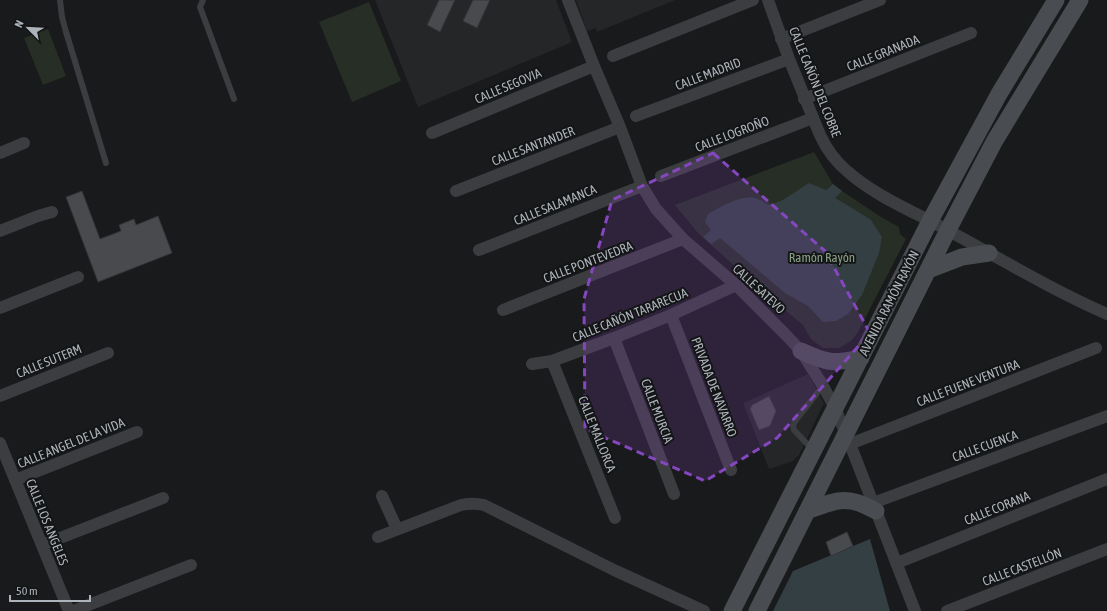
<svg xmlns="http://www.w3.org/2000/svg" width="1107" height="611" viewBox="0 0 1107 611" font-family="'Asap Condensed',sans-serif">
<rect width="100%" height="100%" fill="#191a1b"/>
<path fill="#252628" d="M 375,0 L 556,0 L 572,42 L 418,107 Z
M 576,0 L 675,0 L 597,32 L 596,28 L 587,31 Z
M 808,374 L 824,403 L 799,455 L 793,461 L 769,469 L 743,403 Z"/>
<path fill="#262e26" d="M 369,2 L 401,81 L 352,102 L 319,22 Z
M 48,29 L 66,76 L 43,85 L 24,38 Z
M 814,152 L 833,184 L 842,191 L 881,217 L 899,227 L 900,234 L 906,239 L 858,332 L 851,341 L 839,348 L 823,348 L 811,339 L 803,325 L 769,297 L 698,233 L 675,205 Z"/>
<path fill="#343f43" d="M 809,183 L 826,190 L 833,184 L 842,191 L 835,198 L 847,205 L 871,220 L 882,237 L 879,253 L 862,295 L 848,314 L 836,321 L 823,322 L 808,306 L 785,293 L 720,238 L 711,244 L 703,237 L 711,230 L 705,222 L 708,214 C 721,207 739,195 755,198 C 760,199 765,203 769,205 L 783,200 Z
M 870,539 L 890,611 L 773,611 L 793,571 Z"/>
<path fill="#494a4e" stroke="#343437" d="M 439,0 L 455,0 L 440,32 L 427,25 Z
M 473,0 L 490,0 L 477,28 L 463,21 Z
M 82,191 L 100,239 L 121,231 L 119,225 L 134,219 L 136,225 L 158,216 L 172,253 L 98,282 L 66,197 Z
M 769,396 L 776,411 L 770,426 L 759,430 L 750,409 L 752,405 Z
M 847,532 L 853,546 L 831,556 L 826,542 Z"/>
<g fill="none" stroke-linecap="round" stroke-linejoin="round">
<path stroke="#3b3d40" stroke-width="6" d="M 60,0 L 62,17 L 66,32 L 106,163
M 203,0 L 200,7 L 234,99
M 812,449 L 794,430 L 793,425 L 796,420 L 823,386"/>
<path stroke="#3b3d40" stroke-width="12" d="M 568,0 L 594,66 L 620,127 L 642,186 L 656,209 L 683,239 L 736,285 L 786,335 L 801,351 L 823,386 L 835,408 L 850,444 L 915,611
M 768,0 L 789,59 L 820,135 C 826,148 835,161 847,171 C 876,197 915,212 949,231 C 1001,259 1052,290 1107,314
M 781,39 L 880,0
M 613,56 L 753,0
M 804,99 L 971,33
M 636,116 L 789,59
M 432,133 L 594,66
M 0,153 L 24,143
M 661,176 L 813,118
M 456,191 L 620,127
M 0,231 L 38,216 L 52,212
M 479,250 L 642,186
M 0,308 L 78,277
M 503,310 L 683,239
M 671,315 L 731,470
M 614,338 L 674,494
M 552,361 L 615,518
M 532,364 L 552,361 L 614,338 L 671,315 L 736,285
M 0,396 L 108,353
M 0,443 L 69,611
M 850,444 L 1096,348
M 15,480 L 137,432
M 382,496 L 397,529
M 873,503 L 1107,416
M 378,537 L 461,505 C 470,503 476,503 484,505 L 616,571 L 704,611
M 42,545 L 163,498
M 897,563 L 1107,479
M 73,611 L 191,565
M 947,611 L 1107,549"/>
<path stroke="#494c50" stroke-width="17" d="M 928,270 L 962,257 L 989,253
M 801,351 C 827,363 832,364 861,358
M 807,511 C 836,500 847,494 876,511
M 732,611 L 930,221 L 999,94 L 1056,0
M 757,611 L 948,230 L 994,142 L 1080,0"/>
</g>
<path fill="#8547be" fill-opacity="0.2" stroke="#8547be" stroke-width="3" stroke-dasharray="8 5" stroke-linejoin="round" d="M 713,153 L 825,251 L 870,333 L 777,438 L 705,481 L 585,429 L 584,299 L 612,200 Z"/>
<g text-anchor="middle" dominant-baseline="central" stroke-width="4" stroke-linejoin="round" paint-order="stroke">
<g font-size="13" fill="#adb3ba" stroke="#141516">
<text transform="translate(883 53) rotate(-22)">CALLE GRANADA</text>
<text transform="translate(708 74) rotate(-21)">CALLE MADRID</text>
<text transform="translate(815 82) rotate(68)">CALLE CAÑÓN DEL COBRE</text>
<text transform="translate(508 86) rotate(-23)">CALLE SEGOVIA</text>
<text transform="translate(732 134) rotate(-21)">CALLE LOGROÑO</text>
<text transform="translate(533 146) rotate(-21)">CALLE SANTANDER</text>
<text transform="translate(555 205) rotate(-22)">CALLE SALAMANCA</text>
<text transform="translate(588 262) rotate(-21)">CALLE PONTEVEDRA</text>
<text transform="translate(759 289) rotate(43)">CALLE SATEVO</text>
<text transform="translate(889 303) rotate(-63)">AVENIDA RAMÓN RAYÓN</text>
<text transform="translate(630 315) rotate(-22)">CALLE CAÑÓN TARARECUA</text>
<text transform="translate(49 361) rotate(-22)">CALLE SUTERM</text>
<text transform="translate(968 383) rotate(-21)">CALLE FUENE VENTURA</text>
<text transform="translate(714 387) rotate(69)">PRIVADA DE NAVARRO</text>
<text transform="translate(657 411) rotate(69)">CALLE MURCIA</text>
<text transform="translate(597 434) rotate(68)">CALLE MALLORCA</text>
<text transform="translate(71 443) rotate(-22)">CALLE ANGEL DE LA VIDA</text>
<text transform="translate(985 446) rotate(-20)">CALLE CUENCA</text>
<text transform="translate(997 508) rotate(-22)">CALLE CORANA</text>
<text transform="translate(47 522) rotate(68)">CALLE LOS ANGELES</text>
<text transform="translate(1022 567) rotate(-21)">CALLE CASTELLÓN</text>
</g>
<g font-size="13" fill="#8aa386" stroke="#141516">
<text x="822" y="257">Ramón Rayón</text>
</g>
</g>
<g transform="translate(28 28) rotate(294)" stroke="#141516" stroke-width="3" paint-order="stroke">
<path d="M0-3L7 15L0 10L-7 15Z" fill="#adb3ba"/>
<text y="-6" font-size="11" font-weight="bold" text-anchor="middle" fill="#adb3ba">N</text>
</g>
<path d="M10 595v6h80v-6" fill="none" stroke="#adb3ba" stroke-width="2"/>
<text x="16" y="595" font-size="12" fill="#adb3ba" stroke="#141516" stroke-width="3" paint-order="stroke">50 m</text>
</svg>
